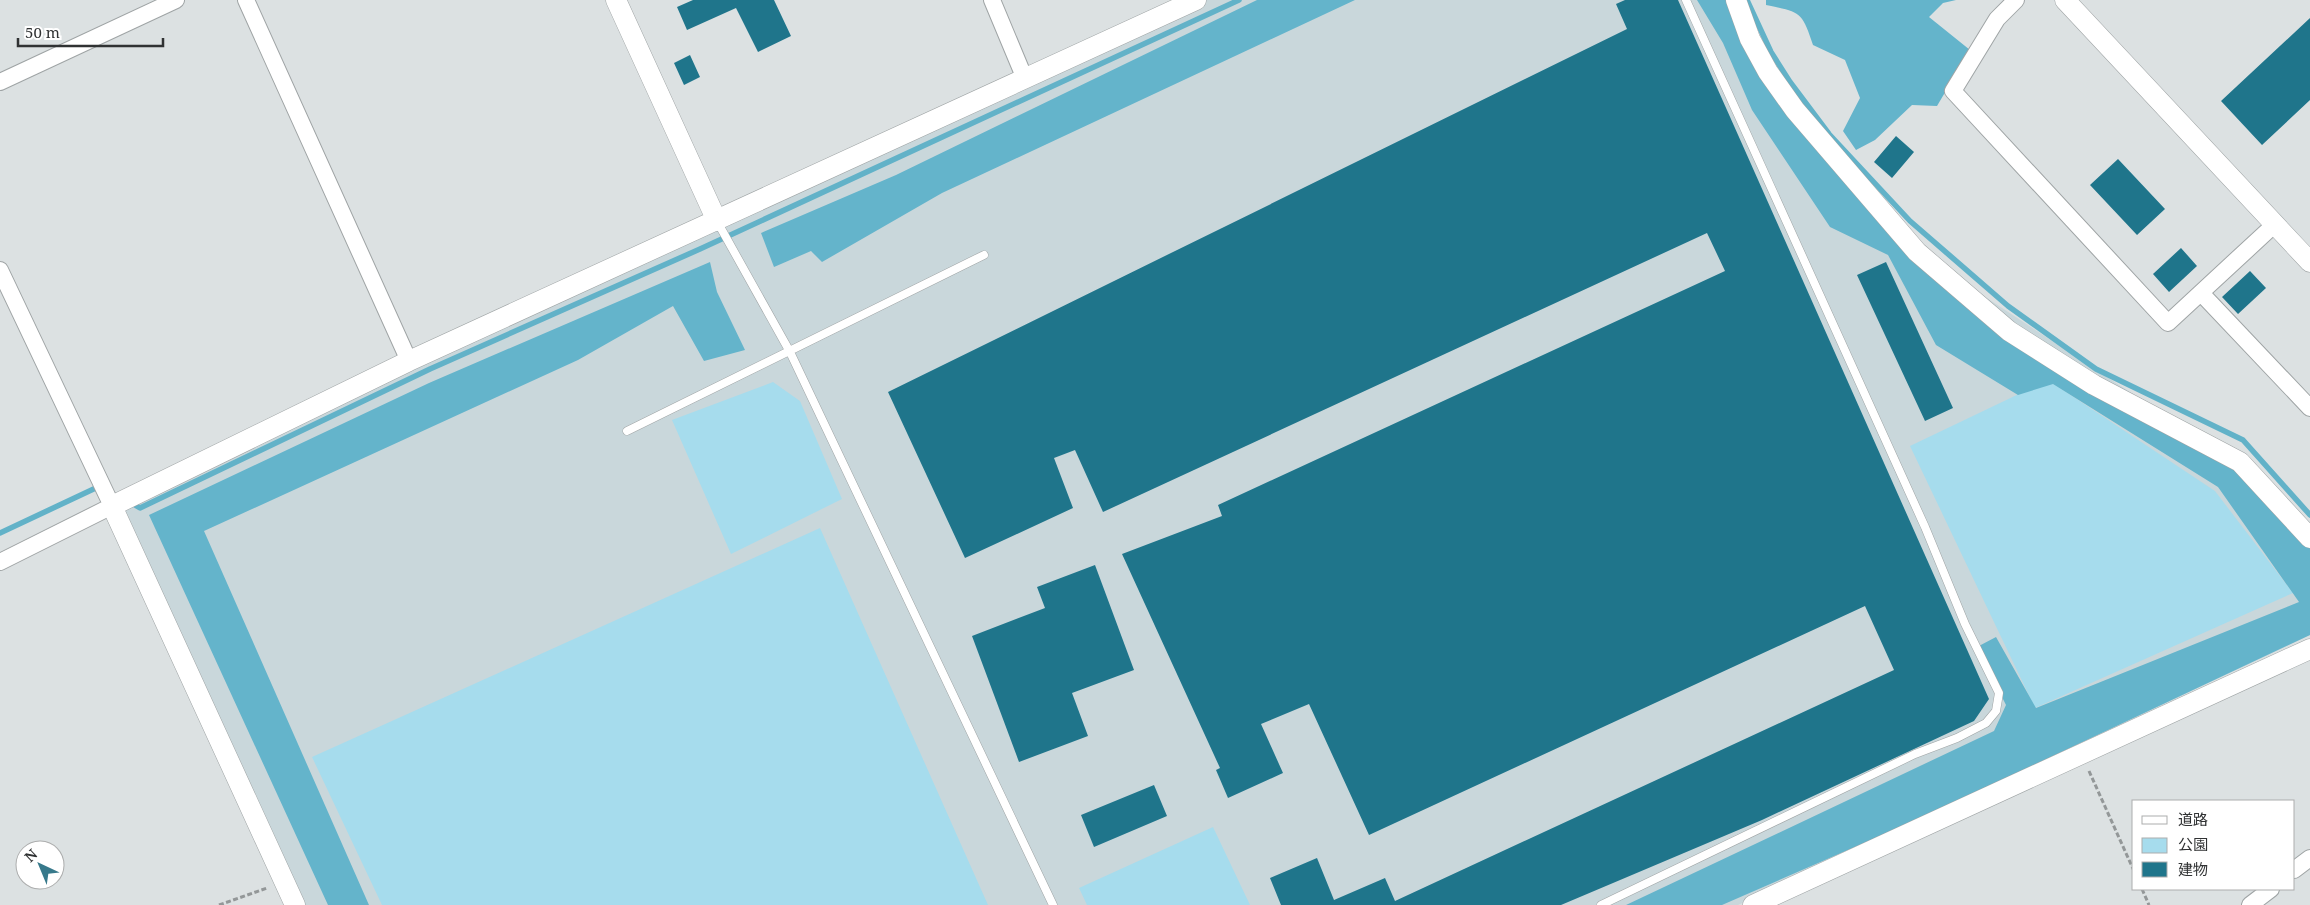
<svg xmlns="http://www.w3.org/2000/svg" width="2310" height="905" viewBox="0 0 2310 905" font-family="'Noto Serif','Noto Sans JP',serif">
<rect width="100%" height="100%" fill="#dce1e2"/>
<path fill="#c9d7db" d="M 1198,0 L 1746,0 L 1768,72 L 1917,252 L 2212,446 L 2310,553 L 2310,635 L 1738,905 L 295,905 L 112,506 Z"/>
<path fill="#a6dced" d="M 2048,380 L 2215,491 L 2293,593 L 2035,708 L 1910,446 Z
M 773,382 L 800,401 L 842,499 L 731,554 L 672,420 Z
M 820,528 L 988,905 L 382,905 L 312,757 Z
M 1213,827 L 1250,905 L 1087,905 L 1079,888 Z"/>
<path fill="#64b4cb" d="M 1257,0 L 1355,0 L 942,193 L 822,262 L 811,251 L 774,267 L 761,233 L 896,175 Z
M 1697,0 L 1734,0 L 1750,39 L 1917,252 L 2009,331 L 2244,467 L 2310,538 L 2310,635 L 1919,819 L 1722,905 L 1626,905 L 1994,731 L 2006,705 L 1977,647 L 1996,637 L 2036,708 L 2299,602 L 2218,487 L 2053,384 L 2018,395 L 1936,345 L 1888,255 L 1830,227 L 1752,110 L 1723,43 Z
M 1766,0 L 1956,0 L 1943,3 L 1929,17 L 1970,50 L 1937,106 L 1912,105 L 1875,140 L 1856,150 L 1843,131 L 1860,98 L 1845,60 L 1813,45 C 1802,11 1800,12 1766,5 Z
M 710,262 L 717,292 L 745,350 L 704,361 L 673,306 L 578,360 L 204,531 L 369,905 L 328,905 L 149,515 L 429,383 Z"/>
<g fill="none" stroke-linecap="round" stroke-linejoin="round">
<path stroke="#62b2c8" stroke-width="5.5" d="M 1747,0 L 1771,52 L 1790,82 L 1829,134 L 1910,221 L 2008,306 L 2096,369 L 2243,440 L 2310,515
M 130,502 L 140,508 L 430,369 L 700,249 L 1239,0
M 0,533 L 100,486"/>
</g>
<path fill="#1f758b" d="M 693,0 L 774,0 L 791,36 L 758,52 L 736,8 L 687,30 L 677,7 Z
M 1625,0 L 1678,0 L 1989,699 L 1974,721 L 1762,820 L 1561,905 L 1281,905 L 1270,878 L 1317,858 L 1334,900 L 1385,878 L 1395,901 L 1894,670 L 1865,606 L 1369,835 L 1309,704 L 1261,724 L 1283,773 L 1228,798 L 1216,770 L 1220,768 L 1122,554 L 1222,516 L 1218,505 L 1725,271 L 1707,233 L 1103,512 L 1075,450 L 1054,458 L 1073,508 L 965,558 L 888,392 L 1627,29 L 1616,4 Z
M 2310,18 L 2310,100 L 2262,145 L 2221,101 Z
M 690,55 L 700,77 L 684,85 L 674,63 Z
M 1896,136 L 1914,152 L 1892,178 L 1874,162 Z
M 2118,159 L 2165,209 L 2137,235 L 2090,185 Z
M 2181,248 L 2197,266 L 2169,292 L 2153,274 Z
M 1886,262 L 1953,408 L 1925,421 L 1857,275 Z
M 2250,271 L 2266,288 L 2238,314 L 2222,297 Z
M 1095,565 L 1134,670 L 1072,693 L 1088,736 L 1019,762 L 972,636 L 1045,608 L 1037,587 Z
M 1154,785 L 1167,816 L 1094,847 L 1081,815 Z"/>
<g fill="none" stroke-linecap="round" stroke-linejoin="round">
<g stroke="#9fa4a5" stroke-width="9">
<path id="service" d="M 718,223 L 790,352 L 1053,905
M 627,431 L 984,255
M 1601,905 L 1915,754 L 1957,738 L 1986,723 L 1996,711 L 1999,693 L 1965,624 L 1925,527 L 1686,0"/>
</g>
<g stroke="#9fa4a5" stroke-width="18">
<path id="minor" d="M 246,0 L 409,361
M 992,0 L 1025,79
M 2016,0 L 1997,19 L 1953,91 L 2168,323 L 2275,224
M 0,82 L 176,0
M 0,270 L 112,506 L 0,562
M 2201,293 L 2310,408
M 2294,870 L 2310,858
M 2250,905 L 2271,889"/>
</g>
<g stroke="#9fa4a5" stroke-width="21">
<path id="tertiary" d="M 616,0 L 717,221
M 1736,0 L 1750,39 L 1768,72 L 1795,110 L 1917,252 L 2009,331 L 2094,385 L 2240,462 L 2310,538
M 2065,0 L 2310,262
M 295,905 L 112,506 L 409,361 L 1196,0
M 1753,905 L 2310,649"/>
</g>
<path stroke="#939798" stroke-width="3" stroke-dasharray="5 2.5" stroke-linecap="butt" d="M 2089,771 L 2134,871
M 2142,889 L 2149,905
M 219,905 L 267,888"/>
<use href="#service" stroke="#fff" stroke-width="8"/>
<use href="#minor" stroke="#fff" stroke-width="16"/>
<use href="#tertiary" stroke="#fff" stroke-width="20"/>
</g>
<rect x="2132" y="800" width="162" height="90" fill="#ffffff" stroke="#acadad"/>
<rect x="2142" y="816" width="25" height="8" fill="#ffffff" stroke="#acadad"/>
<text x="2178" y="825" font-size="15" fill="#303233">道路</text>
<rect x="2142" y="838" width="25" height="15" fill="#a6dced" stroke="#acadad"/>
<text x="2178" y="850" font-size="15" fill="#303233">公園</text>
<rect x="2142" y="862" width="25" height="15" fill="#1f758b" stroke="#acadad"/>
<text x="2178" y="875" font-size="15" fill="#303233">建物</text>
<g transform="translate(40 865) rotate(316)"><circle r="24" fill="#ffffff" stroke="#acadad"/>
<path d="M0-4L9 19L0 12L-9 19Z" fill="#37798b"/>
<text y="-8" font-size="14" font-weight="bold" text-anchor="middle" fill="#303233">N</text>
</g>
<path d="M18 38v8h145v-8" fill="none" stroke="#303233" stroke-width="2.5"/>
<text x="25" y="38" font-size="15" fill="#303233" stroke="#ffffff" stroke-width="4" paint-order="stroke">50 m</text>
</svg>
